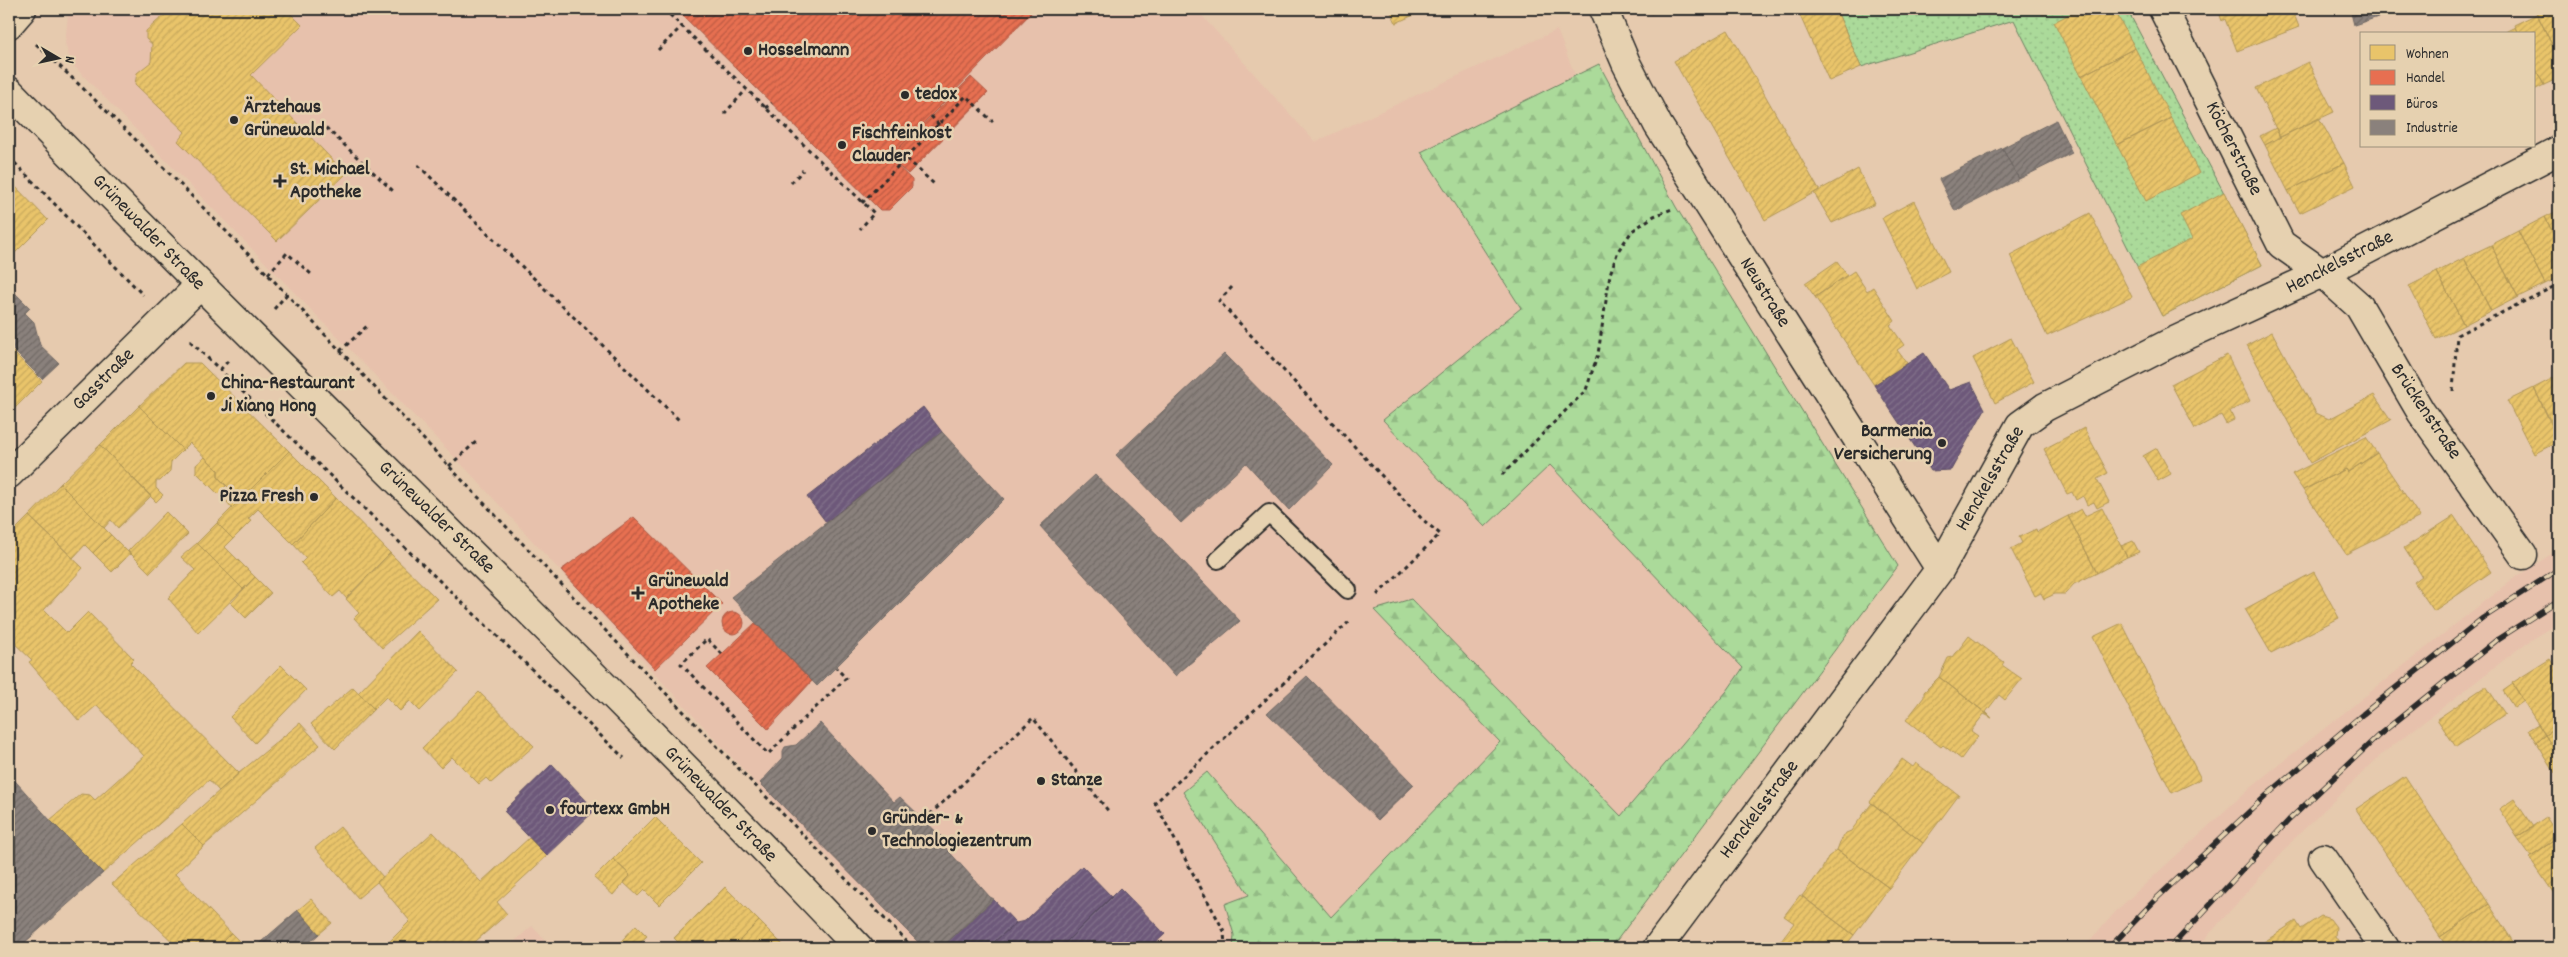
<svg xmlns="http://www.w3.org/2000/svg" width="2568" height="957" viewBox="0 0 2568 957" font-family="Dekko,sans-serif">
<defs>
<pattern id="grass-dots" width="8" height="8" patternUnits="userSpaceOnUse" patternTransform="scale(1.25)"><rect width="8" height="8" fill="#abda9a"/><path d="M2 2h.1M6 6h.1" fill="none" stroke="#93bb85" stroke-width="1.8" stroke-linecap="round"/></pattern>
<pattern id="forest-firs" width="22" height="20" patternUnits="userSpaceOnUse" patternTransform="scale(1.25)"><rect width="22" height="20" fill="#abda9a"/><path d="M5 1l3.5 6h-7zM16 11l3.5 6h-7z" fill="#93bb85"/></pattern>
<pattern id="homes-hatch" width="6" height="6" patternUnits="userSpaceOnUse" patternTransform="scale(1.25)"><rect width="6" height="6" fill="#e9c46a"/><path d="M-1 1l2-2M0 6l6-6M5 7l2-2" fill="none" stroke="#c8a95c"/></pattern>
<pattern id="shops-hatch" width="6" height="6" patternUnits="userSpaceOnUse" patternTransform="scale(1.25)"><rect width="6" height="6" fill="#e76f51"/><path d="M-1 1l2-2M0 6l6-6M5 7l2-2" fill="none" stroke="#bb5b43"/></pattern>
<pattern id="offices-hatch" width="6" height="6" patternUnits="userSpaceOnUse" patternTransform="scale(1.25)"><rect width="6" height="6" fill="#6d597a"/><path d="M-1 1l2-2M0 6l6-6M5 7l2-2" fill="none" stroke="#82728b"/></pattern>
<pattern id="industry-hatch" width="6" height="6" patternUnits="userSpaceOnUse" patternTransform="scale(1.25)"><rect width="6" height="6" fill="#8a817c"/><path d="M-1 1l2-2M0 6l6-6M5 7l2-2" fill="none" stroke="#716a66"/></pattern>
</defs>
<rect width="100%" height="100%" fill="#e6caae"/>
<filter id="ink" filterUnits="userSpaceOnUse"><feTurbulence type="fractalNoise" baseFrequency=".02" numOctaves="2"/><feDisplacementMap in="SourceGraphic" scale="10" xChannelSelector="R" yChannelSelector="G"/><feConvolveMatrix kernelMatrix="1 2 1 2 8 2 1 2 1" color-interpolation-filters="sRGB"/></filter>
<g filter="url(#ink)">
<path fill="#e7c1ac" d="M 72,9 L 1196,9 L 1315,142 L 1557,30 L 1575,75 L 1599,64 L 1676,207 L 1898,566 L 1611,948 L 917,948 L 761,789 L 469,472 L 71,63 L 65,43 L 68,15 Z
M 2559,549 L 2559,623 L 2526,643 L 2382,754 L 2295,838 L 2197,948 L 2084,948 L 2118,909 L 2252,786 L 2510,581 Z
M 532,926 L 552,948 L 507,948 Z"/>
<path fill="url(#grass-dots)" stroke="#6b8262" d="M 1836,9 L 2127,9 L 2262,265 L 2162,316 L 2014,20 L 1861,67 Z"/>
<path fill="url(#forest-firs)" stroke="#6b8262" d="M 1599,64 L 1676,207 L 1898,566 L 1611,948 L 1233,948 L 1234,935 L 1225,904 L 1249,895 L 1183,792 L 1207,772 L 1331,917 L 1500,742 L 1374,610 L 1411,599 L 1621,816 L 1727,691 L 1743,668 L 1550,465 L 1485,527 L 1383,420 L 1521,308 L 1421,152 Z"/>
<path fill="url(#homes-hatch)" stroke="#b09657" d="M 171,9 L 286,9 L 302,25 L 251,75 L 346,174 L 277,241 L 178,141 L 185,132 L 135,84 L 137,73 L 151,62 L 152,44 L 146,39 L 146,31 Z
M 1390,9 L 1427,9 L 1396,23 Z
M 1648,9 L 1664,9 L 1651,14 Z
M 1797,9 L 1836,9 L 1861,67 L 1829,81 Z
M 2040,9 L 2055,9 L 2043,15 Z
M 2080,9 L 2114,9 L 2135,48 L 2081,76 L 2054,22 Z
M 2218,9 L 2292,9 L 2299,27 L 2237,51 L 2225,19 L 2222,21 Z
M 2542,9 L 2559,9 L 2559,59 L 2536,12 Z
M 2537,14 L 2559,59 L 2559,78 L 2544,85 L 2534,66 L 2534,34 L 2518,34 L 2514,25 Z
M 2515,27 L 2518,34 L 2501,34 Z
M 1728,30 L 1819,190 L 1765,220 L 1674,61 Z
M 2135,48 L 2171,118 L 2117,145 L 2081,76 Z
M 2308,62 L 2334,112 L 2280,137 L 2256,88 Z
M 2534,66 L 2544,85 L 2534,90 Z
M 2171,118 L 2199,173 L 2146,201 L 2117,145 Z
M 2319,118 L 2344,163 L 2288,191 L 2265,145 Z
M 2276,128 L 2280,137 L 2265,145 L 2260,136 Z
M 2344,163 L 2355,186 L 2300,213 L 2288,191 Z
M 1858,169 L 1875,204 L 1832,223 L 1814,193 Z
M 9,180 L 48,220 L 9,259 Z
M 2224,192 L 2262,265 L 2162,316 L 2137,267 L 2192,239 L 2180,215 Z
M 1914,201 L 1949,272 L 1917,289 L 1882,218 Z
M 2559,210 L 2559,245 L 2545,217 Z
M 2090,213 L 2132,297 L 2047,336 L 2010,255 Z
M 2545,217 L 2559,245 L 2559,277 L 2545,284 L 2518,231 Z
M 2518,231 L 2545,284 L 2518,297 L 2491,245 Z
M 2491,245 L 2518,297 L 2491,311 L 2464,258 Z
M 2464,258 L 2491,311 L 2464,325 L 2437,272 Z
M 1837,261 L 1847,275 L 1815,297 L 1805,283 Z
M 1854,271 L 1867,291 L 1873,287 L 1895,321 L 1890,325 L 1904,345 L 1897,350 L 1907,363 L 1874,385 L 1815,297 Z
M 2437,272 L 2464,325 L 2436,339 L 2409,286 Z
M 2272,332 L 2316,413 L 2329,419 L 2374,395 L 2391,420 L 2310,463 L 2247,345 Z
M 2011,338 L 2034,382 L 1995,403 L 1973,358 Z
M 9,348 L 42,381 L 9,414 Z
M 2227,355 L 2250,401 L 2230,411 L 2234,420 L 2226,424 L 2221,415 L 2195,429 L 2171,384 Z
M 184,363 L 200,363 L 289,451 L 232,508 L 227,502 L 233,496 L 232,489 L 229,488 L 218,477 L 218,470 L 190,443 L 183,450 L 139,406 Z
M 2559,375 L 2559,438 L 2534,388 Z
M 2534,388 L 2559,441 L 2534,454 L 2507,401 Z
M 139,406 L 183,450 L 171,462 L 170,471 L 160,481 L 156,481 L 156,488 L 163,495 L 156,502 L 100,445 Z
M 2084,428 L 2108,473 L 2097,479 L 2109,502 L 2097,508 L 2094,502 L 2087,505 L 2083,496 L 2076,500 L 2072,492 L 2067,494 L 2044,449 Z
M 2366,437 L 2377,453 L 2348,472 L 2346,469 L 2303,490 L 2292,474 Z
M 100,445 L 151,496 L 118,528 L 111,520 L 104,528 L 60,484 Z
M 2157,448 L 2171,474 L 2158,481 L 2143,456 Z
M 289,451 L 336,498 L 293,544 L 258,509 L 248,519 L 251,521 L 233,539 L 217,523 Z
M 2377,453 L 2420,517 L 2346,554 L 2303,490 L 2346,469 L 2348,472 Z
M 205,457 L 218,470 L 218,477 L 226,486 L 218,494 L 196,472 L 196,465 Z
M 60,484 L 111,535 L 93,553 L 85,545 L 73,558 L 29,516 Z
M 336,498 L 390,553 L 346,598 L 340,591 L 333,597 L 301,563 L 306,558 L 293,544 Z
M 2102,508 L 2127,557 L 2097,573 L 2068,516 L 2081,509 L 2085,516 Z
M 166,512 L 188,534 L 150,573 L 128,551 Z
M 29,516 L 83,568 L 44,610 L 67,633 L 88,612 L 134,659 L 130,663 L 239,773 L 219,791 L 209,780 L 103,873 L 50,820 L 81,794 L 90,795 L 95,800 L 144,756 L 97,705 L 79,721 L 29,662 L 32,660 L 12,641 L 9,644 L 9,536 Z
M 2068,516 L 2097,573 L 2074,584 L 2065,594 L 2055,594 L 2044,599 L 2041,593 L 2035,596 L 2011,549 L 2022,543 L 2019,537 L 2036,529 L 2037,532 Z
M 2454,516 L 2491,572 L 2434,611 L 2414,582 L 2422,576 L 2404,548 Z
M 217,523 L 233,539 L 225,547 L 255,577 L 243,589 L 197,543 Z
M 111,535 L 130,554 L 112,572 L 93,553 Z
M 2133,541 L 2139,552 L 2127,557 L 2121,546 Z
M 197,543 L 243,589 L 198,633 L 168,598 L 195,570 L 181,557 Z
M 390,553 L 437,599 L 382,648 L 354,618 L 359,613 L 346,599 Z
M 2314,572 L 2339,618 L 2271,653 L 2245,609 Z
M 255,577 L 271,593 L 246,618 L 231,603 Z
M 2122,623 L 2201,779 L 2172,793 L 2093,637 Z
M 418,631 L 458,672 L 420,711 L 410,701 L 400,711 L 386,697 L 374,709 L 358,693 Z
M 1969,636 L 2004,662 L 2002,665 L 2022,679 L 2005,700 L 1999,695 L 1986,712 L 1992,718 L 1939,677 L 1948,658 L 1953,657 Z
M 2550,659 L 2559,673 L 2559,726 L 2545,735 L 2512,683 Z
M 281,665 L 306,690 L 255,743 L 230,717 Z
M 1939,677 L 1992,718 L 1984,714 L 1971,731 L 1978,736 L 1961,759 L 1943,745 L 1941,747 L 1906,720 L 1924,697 L 1924,692 Z
M 2513,684 L 2524,701 L 2514,708 L 2503,691 Z
M 2486,686 L 2505,714 L 2456,747 L 2437,719 Z
M 353,687 L 374,709 L 335,749 L 311,724 Z
M 479,692 L 534,746 L 491,783 L 486,778 L 479,784 L 452,757 L 441,768 L 422,748 Z
M 300,723 L 320,745 L 204,846 L 182,824 L 239,773 Z
M 2538,724 L 2545,735 L 2536,742 L 2528,730 Z
M 2559,726 L 2559,746 L 2554,749 L 2545,735 Z
M 2545,735 L 2559,757 L 2559,769 L 2555,773 L 2536,742 Z
M 2559,746 L 2559,757 L 2554,749 Z
M 1902,759 L 1913,767 L 1916,763 L 1959,795 L 1923,843 L 1870,802 Z
M 2405,776 L 2489,904 L 2440,937 L 2356,809 Z
M 2514,799 L 2533,827 L 2517,837 L 2499,809 Z
M 1872,803 L 1923,843 L 1889,888 L 1837,850 L 1840,842 L 1846,833 L 1851,831 Z
M 655,817 L 701,863 L 659,905 L 644,890 L 638,896 L 623,882 L 630,875 L 613,859 Z
M 2546,817 L 2559,837 L 2531,856 L 2517,837 Z
M 182,824 L 204,846 L 175,874 L 231,933 L 216,948 L 179,948 L 112,884 Z
M 340,827 L 383,877 L 358,898 L 315,848 Z
M 433,832 L 481,882 L 529,838 L 547,856 L 497,902 L 507,914 L 468,948 L 383,948 L 410,921 L 377,882 Z
M 2558,838 L 2559,840 L 2559,901 L 2529,857 Z
M 1837,850 L 1889,888 L 1854,935 L 1802,896 L 1822,869 L 1828,857 Z
M 613,859 L 630,875 L 613,895 L 594,878 Z
M 725,887 L 759,921 L 738,942 L 741,945 L 739,948 L 700,948 L 695,944 L 691,948 L 684,948 L 674,938 Z
M 1800,895 L 1854,935 L 1844,948 L 1775,948 L 1794,923 L 1784,916 Z
M 311,899 L 332,923 L 319,934 L 298,910 Z
M 2489,904 L 2517,948 L 2448,948 L 2440,937 Z
M 2321,916 L 2330,919 L 2336,927 L 2335,936 L 2343,948 L 2255,948 L 2296,921 L 2301,929 Z
M 759,921 L 783,945 L 783,948 L 739,948 L 741,945 L 738,942 Z
M 636,925 L 647,936 L 635,948 L 615,948 Z
M 231,933 L 246,948 L 216,948 Z"/>
<path fill="url(#shops-hatch)" stroke="#af5b46" d="M 676,9 L 1035,9 L 889,158 L 912,180 L 912,187 L 889,210 L 880,210 Z
M 971,77 L 988,93 L 908,174 L 889,158 Z
M 634,517 L 722,604 L 655,669 L 561,570 Z
M722 623a11 11 0 1 1 22 0a11 11 0 1 1-22 0Z
M 755,623 L 812,681 L 768,729 L 707,668 Z"/>
<path fill="url(#offices-hatch)" stroke="#594b62" d="M 1924,353 L 1949,390 L 1971,382 L 1985,409 L 1951,470 L 1931,471 L 1874,385 Z
M 923,407 L 942,432 L 826,522 L 807,497 Z
M 552,764 L 595,810 L 547,856 L 504,811 Z
M 1082,866 L 1112,897 L 1060,948 L 987,948 L 1016,923 L 1025,921 Z
M 1120,888 L 1165,934 L 1150,948 L 1060,948 Z
M 993,899 L 1016,923 L 987,948 L 941,948 Z"/>
<path fill="url(#industry-hatch)" stroke="#6e6764" d="M 2350,9 L 2402,9 L 2354,25 Z
M 2056,120 L 2072,153 L 2019,179 L 2002,148 Z
M 2002,148 L 2019,179 L 1955,211 L 1939,179 Z
M 10,288 L 30,308 L 25,313 L 34,322 L 40,345 L 59,363 L 42,379 L 9,346 Z
M 1224,354 L 1333,465 L 1289,510 L 1246,463 L 1181,523 L 1116,455 Z
M 942,432 L 1004,499 L 817,686 L 731,597 Z
M 1095,475 L 1163,540 L 1240,621 L 1175,676 L 1040,526 Z
M 1307,676 L 1414,785 L 1378,820 L 1267,713 Z
M 820,723 L 894,802 L 900,797 L 947,842 L 944,846 L 990,897 L 994,899 L 941,948 L 924,948 L 760,783 L 783,758 L 783,751 L 785,747 L 796,745 Z
M 9,774 L 50,820 L 103,873 L 23,944 L 28,948 L 9,948 Z
M 298,910 L 319,934 L 303,948 L 254,948 Z"/>
<g fill="none" stroke-linecap="round" stroke-linejoin="round">
<g stroke="#2b2b2b" stroke-width="20">
<path id="lane" d="M 1218,560 L 1269,513 L 1348,590"/>
</g>
<g stroke="#2b2b2b" stroke-width="31">
<path id="street" d="M 1603,9 L 1626,63 L 1658,125 L 1940,569
M 2163,9 L 2281,244 L 2322,273 L 2359,306 L 2421,412 L 2523,555
M 9,24 L 22,9
M 9,474 L 199,286
M 2323,858 L 2385,948
M 1657,948 L 1940,569 L 2020,425 L 2045,407 L 2170,343 L 2322,273 L 2559,150"/>
</g>
<g stroke="#2b2b2b" stroke-width="31">
<path id="primary" d="M 9,91 C 289,380 583,655 859,948"/>
</g>
<path stroke="#2b2b2b" stroke-width="3" stroke-dasharray="4 4" stroke-linecap="butt" d="M 664,9 L 874,213 L 860,229
M 36,44 C 206,202 361,375 522,543 C 651,679 782,813 913,948
M 658,50 L 682,26
M 765,108 L 772,103
M 724,114 L 746,90
M 931,116 L 939,125
M 320,122 L 393,191
M 9,157 L 143,295
M 907,159 L 934,184
M 418,165 L 680,421
M 791,183 L 803,170
M 862,203 L 966,96 L 993,122
M 268,274 L 287,253 L 311,274
M 1232,287 L 1219,301 L 1422,519 L 1440,534 L 1376,596
M 274,309 L 287,294
M 190,341 L 624,758
M 340,351 L 367,326
M 220,370 L 229,360
M 2453,391 L 2457,335 L 2559,284
M 449,466 L 477,441
M 1502,475 L 1586,390 L 1598,354 L 1610,274 L 1618,251 L 1632,231 L 1654,216 L 1672,209
M 722,654 L 707,639 L 681,664 L 768,754 L 846,678 L 836,668
M 924,820 L 1033,718 L 1110,813
M 1225,948 L 1224,931 L 1155,803 L 1352,619"/>
<use href="#lane" stroke="#e6d1b0" stroke-width="16"/>
<use href="#street" stroke="#e6d1b0" stroke-width="28"/>
<use href="#primary" stroke="#e6d1b0" stroke-width="28"/>
<g stroke="#2b2b2b" stroke-width="5.5">
<path id="rail" d="M 2109,948 L 2158,897 L 2267,795 L 2363,714 L 2483,618 L 2559,569
M 2170,948 L 2289,820 L 2379,735 L 2498,639 L 2559,600"/>
</g>
<use href="#rail" stroke="#e6d1b0" stroke-width="4" stroke-dasharray="11" stroke-linecap="butt"/>
</g>
</g>
<g fill="#2b2b2b" stroke="#e6d1b0" stroke-width="2">
<circle cx="748" cy="51" r="5"/>
<circle cx="905" cy="95" r="5"/>
<circle cx="234" cy="120" r="5"/>
<circle cx="842" cy="145" r="5"/>
<path d="M277.5 173.5h5v5h5v5h-5v5h-5v-5h-5v-5h5z"/>
<circle cx="211" cy="396" r="5"/>
<circle cx="1942" cy="443" r="5"/>
<circle cx="314" cy="497" r="5"/>
<path d="M635.5 585.5h5v5h5v5h-5v5h-5v-5h-5v-5h5z"/>
<circle cx="1041" cy="781" r="5"/>
<circle cx="550" cy="810" r="5"/>
<circle cx="872" cy="831" r="5"/>
</g>
<g text-anchor="middle" dominant-baseline="central" stroke-width="5" stroke-linejoin="round" paint-order="stroke">
<g font-size="20" font-weight="bold" fill="#2b2b2b" stroke="#e6d1b0" text-anchor="start">
<text x="758" y="51">Hosselmann</text>
<text x="915" y="95">tedox</text>
<text x="244" y="108">Ärztehaus<tspan x="244" dy="23">Grünewald</tspan></text>
<text x="852" y="134">Fischfeinkost<tspan x="852" dy="23">Clauder</tspan></text>
<text x="290" y="170">St. Michael<tspan x="290" dy="23">Apotheke</tspan></text>
<text x="221" y="384">China-Restaurant<tspan x="221" dy="23">Ji Xiang Hong</tspan></text>
<text x="1932" y="432" text-anchor="end">Barmenia<tspan x="1932" dy="23">Versicherung</tspan></text>
<text x="304" y="497" text-anchor="end">Pizza Fresh</text>
<text x="648" y="582">Grünewald<tspan x="648" dy="23">Apotheke</tspan></text>
<text x="1051" y="781">Stanze</text>
<text x="560" y="810">fourtexx GmbH</text>
<text x="882" y="819">Gründer- &amp;<tspan x="882" dy="23">Technologiezentrum</tspan></text>
</g>
<g font-size="20" fill="#2b2b2b" stroke="#e6d1b0">
<text transform="translate(2233 149) rotate(63)">Köcherstraße</text>
<text transform="translate(148 233) rotate(46)">Grünewalder Straße</text>
<text transform="translate(2340 263) rotate(-27)">Henckelsstraße</text>
<text transform="translate(1764 293) rotate(58)">Neustraße</text>
<text transform="translate(104 380) rotate(-45)">Gasstraße</text>
<text transform="translate(2425 412) rotate(56)">Brückenstraße</text>
<text transform="translate(1991 479) rotate(-60)">Henckelsstraße</text>
<text transform="translate(436 518) rotate(44)">Grünewalder Straße</text>
<text transform="translate(720 805) rotate(46)">Grünewalder Straße</text>
<text transform="translate(1760 810) rotate(-53)">Henckelsstraße</text>
</g>
</g>
<rect width="2568" height="957" fill="none" stroke="#e6d1b0" stroke-width="30"/>
<rect x="15" y="15" width="2538" height="927" fill="none" stroke="#2b2b2b" stroke-width="2" filter="url(#ink)"/>
<rect x="2360" y="32" width="175" height="115" fill="#e6d1b0" stroke="#9b8f7b"/>
<rect x="2370" y="45" width="25" height="15" fill="#e9c46a" stroke="#9b8f7b"/>
<text x="2406" y="58" font-size="15" fill="#2b2b2b">Wohnen</text>
<rect x="2370" y="70" width="25" height="15" fill="#e76f51" stroke="#9b8f7b"/>
<text x="2406" y="82" font-size="15" fill="#2b2b2b">Handel</text>
<rect x="2370" y="95" width="25" height="15" fill="#6d597a" stroke="#9b8f7b"/>
<text x="2406" y="108" font-size="15" fill="#2b2b2b">Büros</text>
<rect x="2370" y="120" width="25" height="15" fill="#8a817c" stroke="#9b8f7b"/>
<text x="2406" y="132" font-size="15" fill="#2b2b2b">Industrie</text>
<g transform="translate(58 58) rotate(99)" stroke="#e6d1b0" stroke-width="4" paint-order="stroke">
<path d="M0-4L9 19L0 12L-9 19Z" fill="#2b2b2b"/>
<text y="-8" font-size="14" font-weight="bold" text-anchor="middle" fill="#2b2b2b">N</text>
</g>
</svg>
